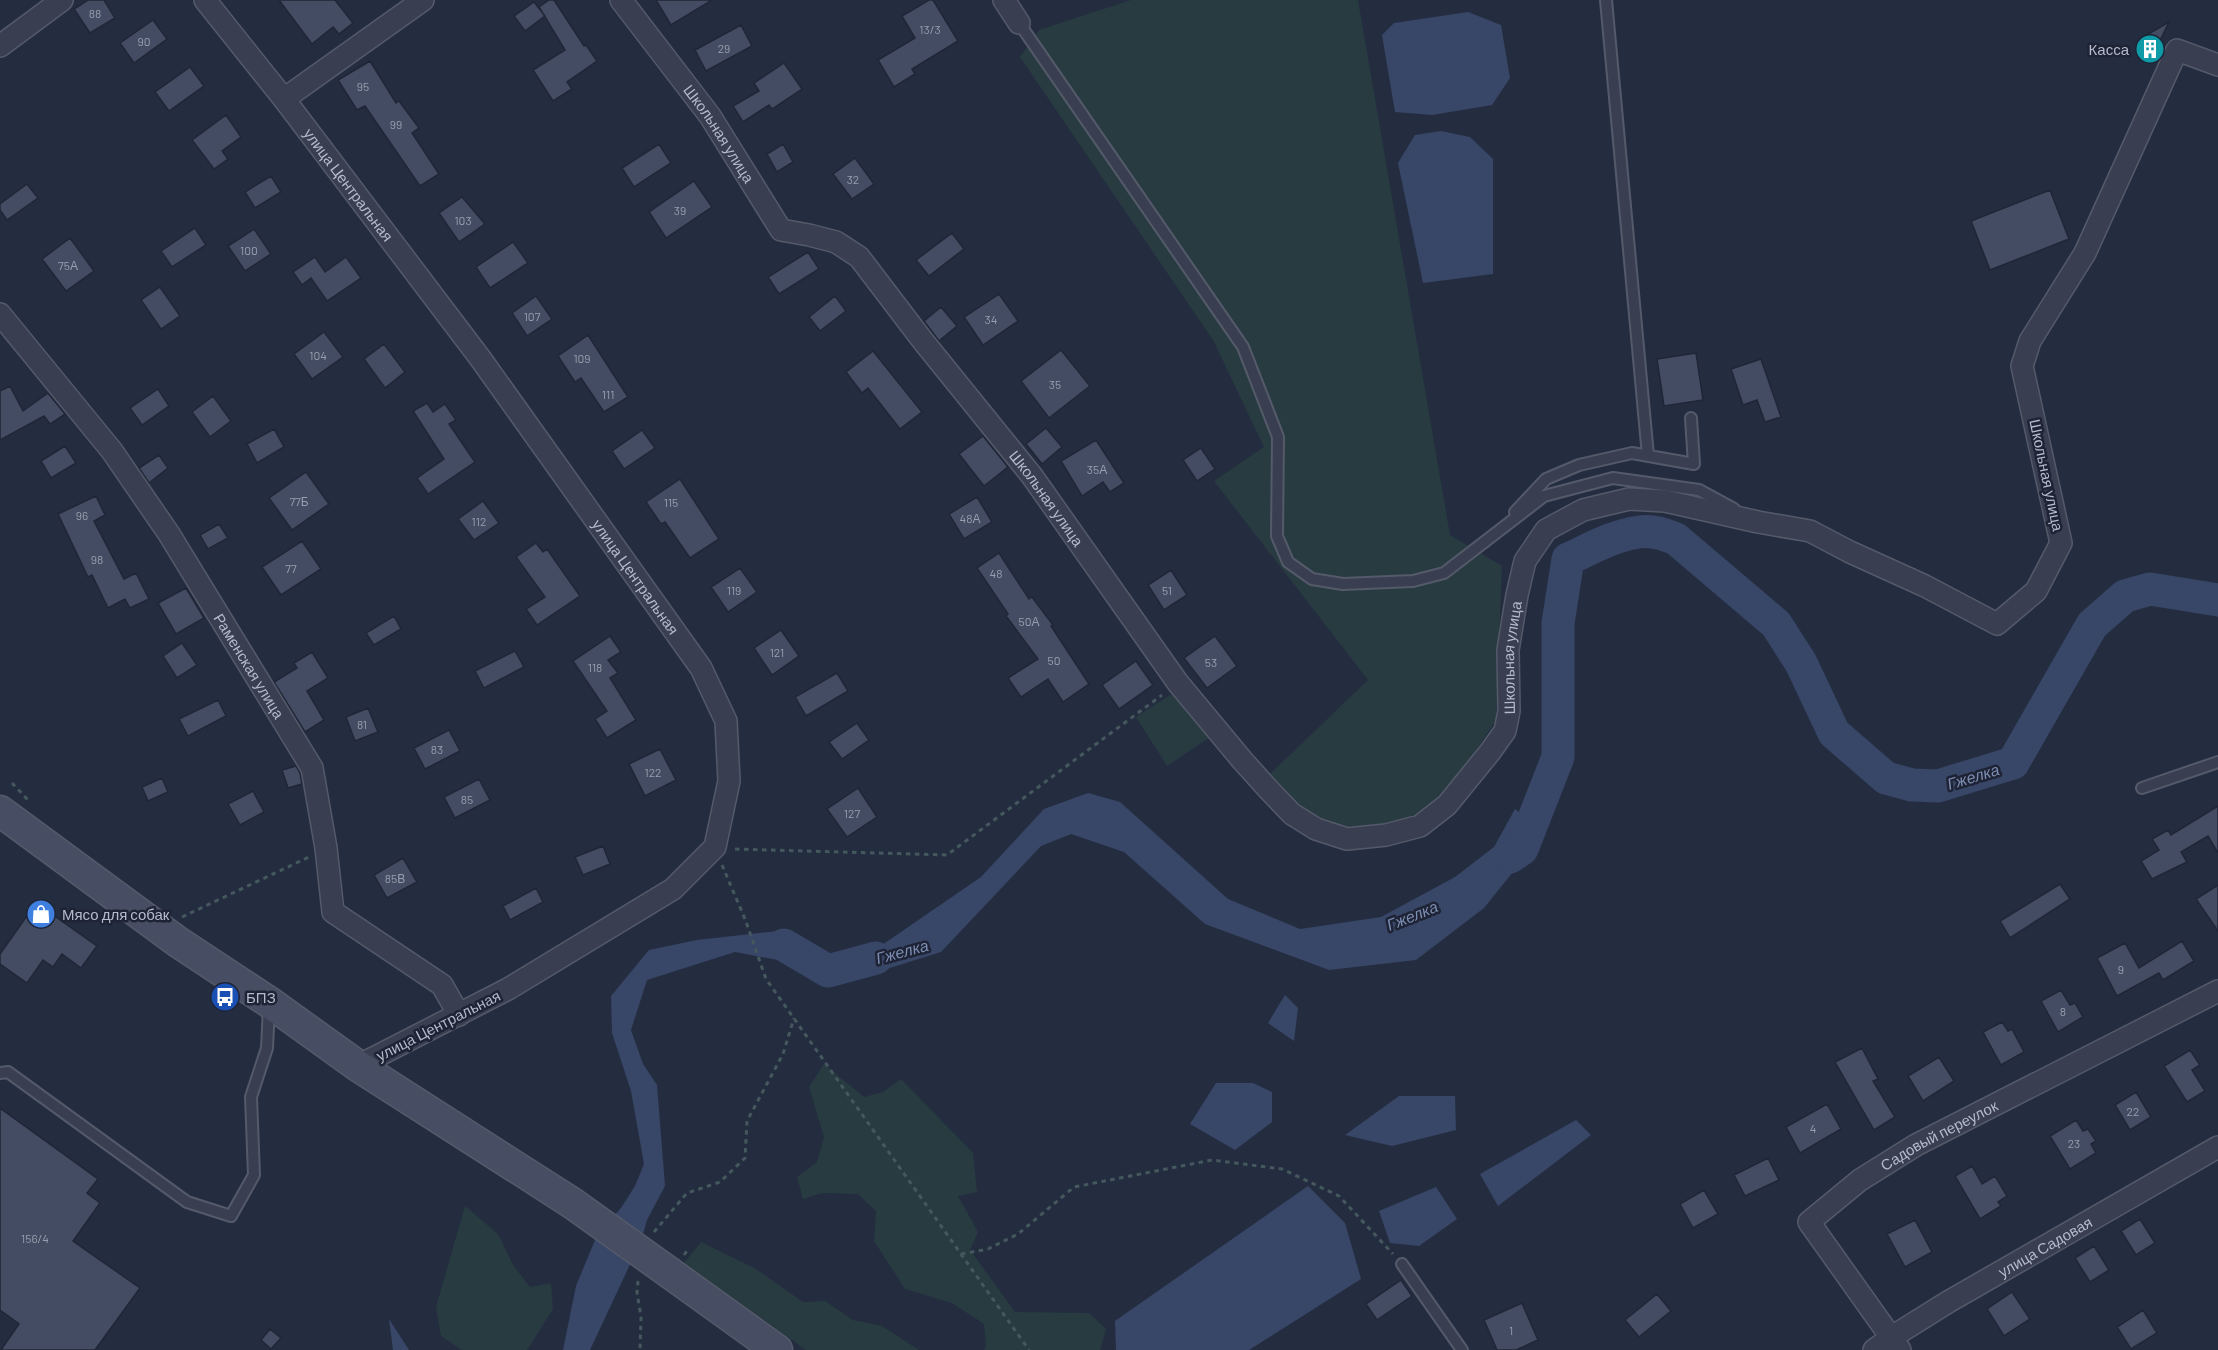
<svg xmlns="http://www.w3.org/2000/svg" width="2218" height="1350" viewBox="0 0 2218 1350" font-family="Barlow,sans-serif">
<rect width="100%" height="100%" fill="#242d40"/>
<path fill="#273b41" d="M 1131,0 L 1358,0 L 1450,535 L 1502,566 L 1496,720 L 1444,799 L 1396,832 L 1316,822 L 1270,774 L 1368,680 L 1214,481 L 1264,447 L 1213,340 L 1020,57 L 1039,30 Z
M 1186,685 L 1219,731 L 1167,766 L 1136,717 Z
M 824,1064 L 864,1097 L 883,1092 L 901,1079 L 973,1153 L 977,1192 L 958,1196 L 978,1232 L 970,1250 L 1015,1312 L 1089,1313 L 1106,1329 L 1100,1350 L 984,1350 L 986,1347 L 984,1324 L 952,1303 L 905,1289 L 874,1241 L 876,1211 L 858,1194 L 822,1193 L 803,1199 L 797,1177 L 817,1162 L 824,1137 L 809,1087 Z
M 465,1206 L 498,1234 L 513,1265 L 530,1287 L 551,1283 L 553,1309 L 527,1350 L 462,1350 L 441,1336 L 436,1307 Z
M 701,1242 L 756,1269 L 803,1302 L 825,1301 L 853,1320 L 882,1326 L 919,1350 L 806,1350 L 684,1263 Z"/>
<path fill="#384667" d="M 1468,12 L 1501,25 L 1510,78 L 1492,105 L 1432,115 L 1395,112 L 1382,35 L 1394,23 Z
M 1441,131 L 1470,137 L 1493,159 L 1493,274 L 1423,283 L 1398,163 L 1415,135 Z
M 1088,793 L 1120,802 L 1228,899 L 1300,929 L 1381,917 L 1455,877 L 1494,847 L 1515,809 L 1545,832 L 1484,908 L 1416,960 L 1329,970 L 1205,924 L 1124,852 L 1071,834 L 1041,846 L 941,952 L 864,976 L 735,952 L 647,980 L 631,1030 L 643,1064 L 657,1085 L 665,1186 L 647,1220 L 641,1241 L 590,1350 L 563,1350 L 576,1286 L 598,1233 L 621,1208 L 635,1186 L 644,1164 L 631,1091 L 612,1033 L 611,996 L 649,950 L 697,940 L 778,931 L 817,963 L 882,945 L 981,877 L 1044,809 Z
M 1285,995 L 1298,1008 L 1294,1041 L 1268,1023 Z
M 1216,1083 L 1253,1083 L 1272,1092 L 1272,1122 L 1235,1150 L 1190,1124 Z
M 1399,1096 L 1455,1096 L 1456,1130 L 1392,1146 L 1345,1135 Z
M 1576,1120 L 1591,1135 L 1498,1206 L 1480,1174 Z
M 1308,1186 L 1345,1223 L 1361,1279 L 1249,1350 L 1116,1350 L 1115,1321 Z
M 1436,1187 L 1457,1219 L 1419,1246 L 1390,1243 L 1379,1211 Z
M 389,1319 L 409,1350 L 393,1350 Z"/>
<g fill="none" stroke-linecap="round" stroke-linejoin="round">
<path stroke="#384667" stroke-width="33" d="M 1510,857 L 1522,849 L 1558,757 L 1558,623 L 1568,559 C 1590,549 1615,535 1639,532 C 1652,530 1664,534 1676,539 L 1776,624 L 1801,663 L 1834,733 L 1886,778 L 1912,785 L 1938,786 L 2013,763 L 2092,625 L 2125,596 L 2150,589 L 2218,600
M 784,945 L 828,971 L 876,958"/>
</g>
<path fill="#434c62" stroke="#202637" stroke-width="1.5" d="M 88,0 L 104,0 L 115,18 L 90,33 L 74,9 Z
M 279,0 L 335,0 L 353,23 L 339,34 L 333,27 L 312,44 Z
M 549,0 L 554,0 L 584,46 L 586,45 L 597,61 L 567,82 L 572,89 L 553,101 L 533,70 L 565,50 L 539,7 Z
M 656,0 L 712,0 L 671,25 Z
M 929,0 L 933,0 L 958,41 L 912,69 L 915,74 L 894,87 L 878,60 L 915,38 L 902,16 Z
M 534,2 L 545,16 L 525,31 L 514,16 Z
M 153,20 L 167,39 L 134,63 L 120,43 Z
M 2169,22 L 2151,59 L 2138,40 Z
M 741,25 L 752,46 L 706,71 L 695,50 Z
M 370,61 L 396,103 L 399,101 L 419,128 L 412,133 L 439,174 L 420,186 L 365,106 L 357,110 L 338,80 Z
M 784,63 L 802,89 L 772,109 L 769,105 L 743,122 L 733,106 L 759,91 L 754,83 Z
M 190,67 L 204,86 L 169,111 L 155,92 Z
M 226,115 L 241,137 L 222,151 L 228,159 L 214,169 L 192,140 Z
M 659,144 L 671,163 L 634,187 L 622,168 Z
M 783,144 L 793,162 L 777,172 L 767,154 Z
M 855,158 L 874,184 L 852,199 L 833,174 Z
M 271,176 L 281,192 L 255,208 L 245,192 Z
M 694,181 L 712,207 L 666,238 L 649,212 Z
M 27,184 L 38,198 L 7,220 L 0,210 L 0,204 Z
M 2050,190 L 2069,239 L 1990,270 L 1971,221 Z
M 462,197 L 485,224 L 459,242 L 439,213 Z
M 195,228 L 206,245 L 172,267 L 161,251 Z
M 254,229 L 271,254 L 245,271 L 228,246 Z
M 952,233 L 964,249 L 929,276 L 916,260 Z
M 70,238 L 94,271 L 66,291 L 42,259 Z
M 513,242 L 528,263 L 490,288 L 476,267 Z
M 808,252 L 819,269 L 779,294 L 768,277 Z
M 315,257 L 325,272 L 346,257 L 361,278 L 327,301 L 311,278 L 302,285 L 293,272 Z
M 160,287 L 180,316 L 161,329 L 141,300 Z
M 999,294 L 1018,321 L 983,345 L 964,317 Z
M 536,296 L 552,319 L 527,336 L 512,313 Z
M 835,296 L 846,311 L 820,331 L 809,317 Z
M 941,307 L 957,326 L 939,341 L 924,321 Z
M 324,332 L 343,357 L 312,379 L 294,354 Z
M 588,335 L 628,397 L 604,412 L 581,378 L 575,382 L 558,356 Z
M 384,344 L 405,372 L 385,388 L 364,359 Z
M 1061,350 L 1090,386 L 1049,418 L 1021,381 Z
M 873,351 L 922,412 L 900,429 L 868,388 L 862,393 L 846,372 Z
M 1696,353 L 1703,400 L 1664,406 L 1657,359 Z
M 1761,359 L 1781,417 L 1765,422 L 1757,400 L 1743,405 L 1731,369 Z
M 10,386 L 23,411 L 48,393 L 65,414 L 50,424 L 44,416 L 0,440 L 0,391 Z
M 158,389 L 169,406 L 142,425 L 130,408 Z
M 213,396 L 231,421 L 210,437 L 192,412 Z
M 427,403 L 433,412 L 445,404 L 456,420 L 449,424 L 475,462 L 428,494 L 417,478 L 444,459 L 413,411 Z
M 1046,428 L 1062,447 L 1042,464 L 1026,444 Z
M 274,429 L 284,447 L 257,463 L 247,444 Z
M 642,430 L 655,448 L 624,469 L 612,451 Z
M 983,436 L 1008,467 L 984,486 L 959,454 Z
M 1096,440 L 1124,483 L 1110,492 L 1103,482 L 1082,496 L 1061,461 Z
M 65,446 L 76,463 L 51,478 L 41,461 Z
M 1201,448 L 1215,469 L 1197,481 L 1183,460 Z
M 159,455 L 168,468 L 149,483 L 139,468 Z
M 306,472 L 329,504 L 292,530 L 269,498 Z
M 680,479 L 719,539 L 690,558 L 665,522 L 661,524 L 646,502 Z
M 96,496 L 105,515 L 94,521 L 124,579 L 136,573 L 149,599 L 130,608 L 125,599 L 108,608 L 92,575 L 88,577 L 58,514 Z
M 977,497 L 992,522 L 964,539 L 949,514 Z
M 483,501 L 499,523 L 474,540 L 458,519 Z
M 219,524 L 228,538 L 208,549 L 200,535 Z
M 302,541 L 321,569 L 281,595 L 262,567 Z
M 536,543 L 543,552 L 547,549 L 580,596 L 537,625 L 526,609 L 545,597 L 516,557 Z
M 999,553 L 1029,599 L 1032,597 L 1053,625 L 1051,626 L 1089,684 L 1063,702 L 1048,679 L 1021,697 L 1008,678 L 1038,659 L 1006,616 L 1008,614 L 977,568 Z
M 740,568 L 757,592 L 728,612 L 711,587 Z
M 1171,570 L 1187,595 L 1164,610 L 1148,585 Z
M 186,588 L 204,618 L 176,634 L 158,603 Z
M 394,616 L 401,629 L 374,645 L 366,633 Z
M 781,630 L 799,656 L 772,675 L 754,648 Z
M 610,636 L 621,652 L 608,660 L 618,673 L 610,678 L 636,720 L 607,738 L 595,719 L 607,711 L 573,661 Z
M 1215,636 L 1237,666 L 1207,688 L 1184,658 Z
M 182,643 L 197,665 L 177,678 L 163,656 Z
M 515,651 L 524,667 L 484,688 L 475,671 Z
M 312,652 L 328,678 L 307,691 L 324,720 L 305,732 L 274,682 L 297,668 L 294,663 Z
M 1136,661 L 1153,685 L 1119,709 L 1102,685 Z
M 837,673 L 848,691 L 806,716 L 795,697 Z
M 218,700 L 226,716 L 188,736 L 179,719 Z
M 368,708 L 378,732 L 355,741 L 346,717 Z
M 857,723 L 869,740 L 842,759 L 829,742 Z
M 449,730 L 460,751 L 425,769 L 414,748 Z
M 660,749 L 676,780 L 645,796 L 629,764 Z
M 296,766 L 300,773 L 302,784 L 288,788 L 282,770 Z
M 162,778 L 168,792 L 148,801 L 142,787 Z
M 479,779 L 490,800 L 455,818 L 444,797 Z
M 858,788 L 877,817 L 847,837 L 827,809 Z
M 253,791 L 264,812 L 240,825 L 228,804 Z
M 2218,806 L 2218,853 L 2208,836 L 2181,852 L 2187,862 L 2152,879 L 2141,861 L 2159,850 L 2152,839 L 2168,830 L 2171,835 Z
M 603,846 L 610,864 L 583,875 L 575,857 Z
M 403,858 L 417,882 L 387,898 L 374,875 Z
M 2060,884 L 2070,899 L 2010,938 L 2000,921 Z
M 2218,885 L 2218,931 L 2196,899 Z
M 536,888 L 543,902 L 510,920 L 503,906 Z
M 36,903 L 97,946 L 81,968 L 62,954 L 53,967 L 43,960 L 27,983 L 0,964 L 0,954 Z
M 2182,941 L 2194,961 L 2163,980 L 2159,973 L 2117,996 L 2097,958 L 2125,943 L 2139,968 Z
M 2061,990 L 2070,1005 L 2075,1003 L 2083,1017 L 2058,1032 L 2041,1001 Z
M 2002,1022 L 2008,1031 L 2012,1029 L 2024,1052 L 2001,1065 L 1983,1032 Z
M 1862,1048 L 1878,1079 L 1873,1081 L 1895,1117 L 1874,1130 L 1835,1062 Z
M 2190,1050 L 2200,1065 L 2192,1070 L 2205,1091 L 2187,1102 L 2164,1066 Z
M 1939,1057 L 1954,1081 L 1923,1101 L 1908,1076 Z
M 2136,1092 L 2151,1117 L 2130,1130 L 2115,1105 Z
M 1827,1104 L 1841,1129 L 1800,1153 L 1786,1127 Z
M 0,1108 L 98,1179 L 87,1193 L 100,1203 L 73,1241 L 140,1288 L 95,1350 L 1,1350 L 19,1324 L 0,1310 Z
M 2076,1120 L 2083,1131 L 2088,1129 L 2096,1141 L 2091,1144 L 2096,1153 L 2070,1169 L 2050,1136 Z
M 1768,1158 L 1779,1180 L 1745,1196 L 1734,1175 Z
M 1972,1166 L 1982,1184 L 1995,1176 L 2007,1196 L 1998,1202 L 2001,1206 L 1980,1219 L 1955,1176 Z
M 1704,1190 L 1718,1214 L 1693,1228 L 1680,1204 Z
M 2140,1219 L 2155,1243 L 2136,1255 L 2121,1231 Z
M 1915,1220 L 1932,1252 L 1905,1267 L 1887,1234 Z
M 2094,1246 L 2109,1270 L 2090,1282 L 2075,1258 Z
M 1401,1280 L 1412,1296 L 1377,1320 L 1366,1304 Z
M 2012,1292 L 2030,1319 L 2004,1336 L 1987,1309 Z
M 1657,1294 L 1671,1311 L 1639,1337 L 1625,1320 Z
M 1522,1303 L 1538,1340 L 1516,1350 L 1497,1350 L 1484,1320 Z
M 2143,1310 L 2157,1333 L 2131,1349 L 2117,1327 Z
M 270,1329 L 281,1338 L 271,1349 L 261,1340 Z"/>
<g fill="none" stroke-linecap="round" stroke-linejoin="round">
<g stroke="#545a6a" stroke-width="14">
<path id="service" d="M 1606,0 L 1648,456
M 1019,23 L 1243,347 L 1278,437 L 1277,536 L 1288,562 L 1312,579 L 1343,584 L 1413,581 L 1444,573 L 1544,496 L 1613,478 L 1699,490 L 1734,509
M 1515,512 L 1546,479 L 1579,465 L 1632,453 L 1694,464 L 1691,418
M 2142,788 L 2218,762
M 0,1073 L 8,1072 L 187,1202 L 231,1216 L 254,1175 L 251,1097 L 267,1048 L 269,1006
M 1402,1264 L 1462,1350"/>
</g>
<g stroke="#545a6a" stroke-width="24">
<g id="minor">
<path id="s1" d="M 205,0 L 284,99 L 480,358 L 701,668 L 726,721 L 729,781 L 715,847 L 673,889 L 508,989 L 358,1066"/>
<path id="s2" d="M 621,0 L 710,116 L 781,230 L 809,235 L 836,242 L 859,257 L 923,341 L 1032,476 L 1178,683 L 1242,760 L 1269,790 L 1292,814 L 1316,829 L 1347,839 L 1386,835 L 1420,826 L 1447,805 L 1490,752 L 1505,731 L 1509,711 L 1508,650 L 1517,595 L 1525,561 L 1546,530 L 1583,510 L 1629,499 L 1665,501 L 1758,522 L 1810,531 L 1850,552 L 1925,586 L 1997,624 L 2036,591 L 2061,543 L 2022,366 L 2030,341 L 2085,253 L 2177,50 L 2218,65"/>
<path d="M 1004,0 L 1019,23"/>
<path d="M 0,46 L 62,0"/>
<path d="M 284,99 L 423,0"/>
<path id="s3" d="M 0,314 L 112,451 L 169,534 L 312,768 L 326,848 L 333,912 L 442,985 L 459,1015"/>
<path id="s4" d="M 1874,1350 L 1892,1337 L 1948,1302 L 2218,1147"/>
<path id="s5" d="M 1900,1350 L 1809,1222 L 1860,1180 L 1916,1145 L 2218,991"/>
</g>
</g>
<g stroke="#545a6a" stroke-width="33">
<path id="secondary" d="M 0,811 L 178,942 L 269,1002 L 358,1066 L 572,1203
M 670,1273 L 777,1350"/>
</g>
<path stroke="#45585e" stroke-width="3" stroke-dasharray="4.5 4.5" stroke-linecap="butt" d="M 12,783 L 28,800
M 735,849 L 947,855 L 1162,695
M 722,865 L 745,919 L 766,979 L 1029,1350
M 182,917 L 309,857
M 654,1232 L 687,1193 L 720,1182 L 745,1158 L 747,1121 L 783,1054 L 794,1018
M 961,1254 L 988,1249 L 1018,1234 L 1074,1187 L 1212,1160 L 1282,1169 L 1339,1196 L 1393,1254
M 684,1255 L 689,1248
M 638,1281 L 637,1292 L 641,1317 L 640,1350"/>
<use href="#service" stroke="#393f50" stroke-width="10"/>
<use href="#minor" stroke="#393f50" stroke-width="21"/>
<use href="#secondary" stroke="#474e63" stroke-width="30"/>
<g stroke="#545a6a" stroke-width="33" stroke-linecap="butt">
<path id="secondary-bridge" d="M 572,1203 L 670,1273"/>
</g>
<use href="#secondary-bridge" stroke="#474e63" stroke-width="30"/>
</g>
<defs>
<g id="building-disc" transform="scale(1.5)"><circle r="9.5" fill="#0f9aa8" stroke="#1e2435"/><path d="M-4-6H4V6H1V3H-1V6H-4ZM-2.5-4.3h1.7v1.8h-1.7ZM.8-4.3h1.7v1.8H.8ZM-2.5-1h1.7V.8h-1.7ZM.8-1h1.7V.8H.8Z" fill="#fff"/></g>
<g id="shop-disc" transform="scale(1.5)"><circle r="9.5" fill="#3f7fe0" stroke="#1e2435"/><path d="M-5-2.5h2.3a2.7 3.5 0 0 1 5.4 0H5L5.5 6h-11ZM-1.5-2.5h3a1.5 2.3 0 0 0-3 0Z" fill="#fff"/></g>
<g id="bus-disc" transform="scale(1.5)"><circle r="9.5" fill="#1a4fb4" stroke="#1e2435"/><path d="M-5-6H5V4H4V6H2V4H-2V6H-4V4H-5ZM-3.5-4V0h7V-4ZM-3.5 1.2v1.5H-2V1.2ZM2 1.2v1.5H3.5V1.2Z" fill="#fff"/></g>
</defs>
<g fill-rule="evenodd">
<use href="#building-disc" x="2150" y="49"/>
<use href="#shop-disc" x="41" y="914"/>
<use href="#bus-disc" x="225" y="997"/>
</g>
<g text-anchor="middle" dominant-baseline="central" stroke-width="5" stroke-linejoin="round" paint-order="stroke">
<g font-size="12" fill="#989fb0">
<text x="95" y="13">88</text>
<text x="930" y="29">13/3</text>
<text x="144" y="41">90</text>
<text x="724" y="48">29</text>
<text x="363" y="86">95</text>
<text x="396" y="124">99</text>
<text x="853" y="179">32</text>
<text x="680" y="210">39</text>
<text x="463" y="220">103</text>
<text x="249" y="250">100</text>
<text x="68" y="265">75А</text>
<text x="532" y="316">107</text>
<text x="991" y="319">34</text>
<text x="318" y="355">104</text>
<text x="582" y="358">109</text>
<text x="1055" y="384">35</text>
<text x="608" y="394">111</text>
<text x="1097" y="469">35А</text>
<text x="299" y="501">77Б</text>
<text x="671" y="502">115</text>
<text x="82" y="515">96</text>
<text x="970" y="518">48А</text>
<text x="479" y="521">112</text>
<text x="97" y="559">98</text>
<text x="291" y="568">77</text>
<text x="996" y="573">48</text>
<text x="734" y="590">119</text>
<text x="1167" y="590">51</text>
<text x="1029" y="621">50А</text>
<text x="777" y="652">121</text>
<text x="1054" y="660">50</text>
<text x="1211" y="662">53</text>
<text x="595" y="667">118</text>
<text x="362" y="724">81</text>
<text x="437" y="749">83</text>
<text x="653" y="772">122</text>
<text x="467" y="799">85</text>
<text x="852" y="813">127</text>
<text x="395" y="878">85В</text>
<text x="2121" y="969">9</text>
<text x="2063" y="1011">8</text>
<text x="2133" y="1111">22</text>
<text x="1813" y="1128">4</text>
<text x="2074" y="1143">23</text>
<text x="35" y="1238">156/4</text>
<text x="1511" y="1330">1</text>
</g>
<g font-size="15" fill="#b5bbca" stroke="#1e2435" text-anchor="start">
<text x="2129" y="49" text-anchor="end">Касса</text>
<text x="62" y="914">Мясо для собак</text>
<text x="246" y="997">БПЗ</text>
</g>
<g font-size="15" fill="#b5bbca" stroke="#1e2435">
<text stroke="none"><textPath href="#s2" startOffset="166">Школьная улица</textPath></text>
<text stroke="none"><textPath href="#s1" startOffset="234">улица Центральная</textPath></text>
<text transform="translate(2047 475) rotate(78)">Школьная улица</text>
<text stroke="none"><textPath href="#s2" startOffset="670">Школьная улица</textPath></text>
<text stroke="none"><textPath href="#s1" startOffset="720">улица Центральная</textPath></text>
<text stroke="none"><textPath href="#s2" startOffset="1408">Школьная улица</textPath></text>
<text stroke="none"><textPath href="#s3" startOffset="432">Раменская улица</textPath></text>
<text transform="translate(438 1025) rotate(-27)">улица Центральная</text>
<text stroke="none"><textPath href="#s5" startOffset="314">Садовый переулок</textPath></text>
<text stroke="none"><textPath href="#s4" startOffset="200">улица Садовая</textPath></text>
</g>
<g font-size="16" font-style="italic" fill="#7c8db2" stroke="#1e2435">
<text transform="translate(1973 776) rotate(-17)">Гжелка</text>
<text transform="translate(1412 915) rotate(-22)">Гжелка</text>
<text transform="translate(902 951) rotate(-15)">Гжелка</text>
</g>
</g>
</svg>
